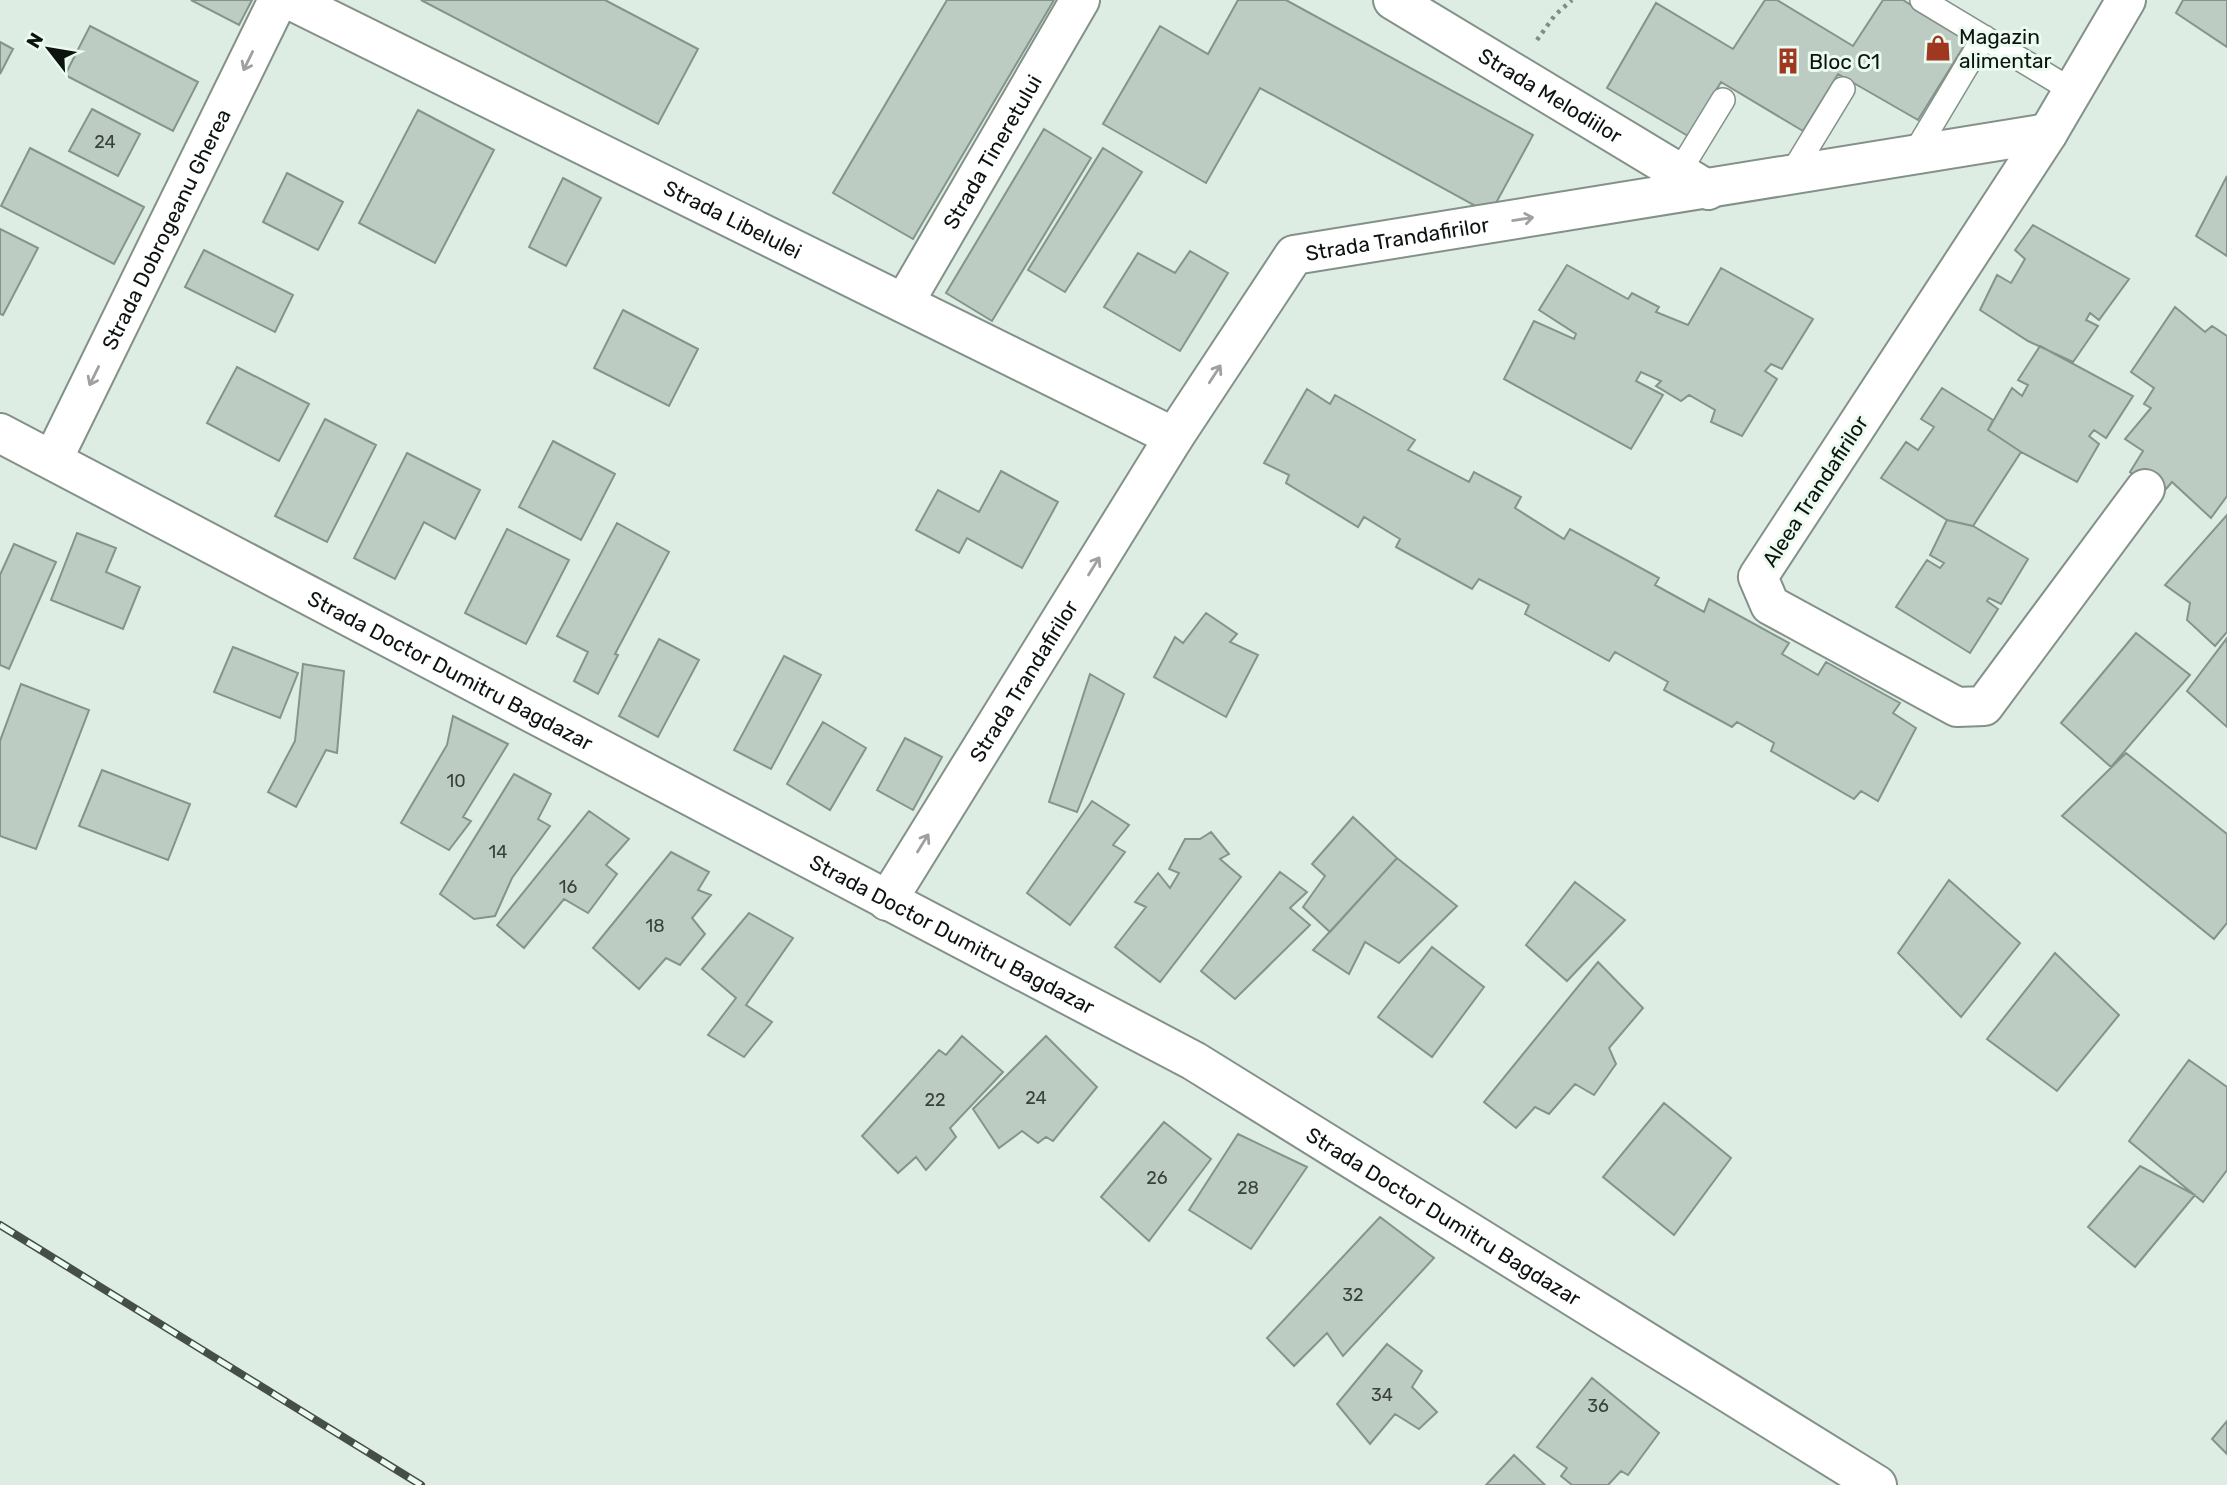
<svg xmlns="http://www.w3.org/2000/svg" width="2227" height="1485" viewBox="0 0 2227 1485" font-family="Rubik,sans-serif">
<rect width="100%" height="100%" fill="#ddede3"/>
<path fill="#bcccc2" stroke="#85948b" stroke-width="2" d="M 191,0 L 252,0 L 239,25 Z
M 421,0 L 605,0 L 698,49 L 658,124 Z
M 947,0 L 1054,0 L 913,239 L 833,193 Z
M 1238,0 L 1286,0 L 1533,135 L 1490,214 L 1260,88 L 1206,183 L 1103,124 L 1160,26 L 1208,54 Z
M 1765,0 L 1777,0 L 1853,46 L 1883,0 L 1903,0 L 1967,41 L 1918,120 L 1838,74 L 1803,131 L 1721,82 L 1688,136 L 1607,88 L 1656,3 L 1733,49 Z
M 2183,0 L 2227,0 L 2227,47 L 2176,13 Z
M 90,26 L 198,82 L 173,131 L 65,75 Z
M 0,42 L 13,49 L 0,74 Z
M 92,109 L 140,134 L 118,176 L 69,151 Z
M 418,110 L 494,150 L 435,263 L 359,223 Z
M 1044,129 L 1091,158 L 992,321 L 946,293 Z
M 30,148 L 144,207 L 114,264 L 1,206 Z
M 1103,148 L 1142,172 L 1065,292 L 1028,270 Z
M 287,173 L 343,202 L 318,250 L 263,222 Z
M 2227,176 L 2227,256 L 2196,236 Z
M 563,178 L 601,198 L 566,266 L 529,247 Z
M 2033,225 L 2129,279 L 2099,320 L 2090,313 L 2086,320 L 2098,326 L 2073,362 L 2028,341 L 1980,310 L 1997,275 L 2011,283 L 2025,259 L 2015,250 Z
M 0,229 L 38,248 L 3,315 L 0,314 Z
M 204,250 L 293,295 L 275,332 L 185,287 Z
M 1190,251 L 1228,273 L 1180,351 L 1104,307 L 1138,253 L 1175,273 Z
M 1567,265 L 1628,299 L 1632,293 L 1659,307 L 1656,312 L 1688,325 L 1721,268 L 1813,319 L 1782,369 L 1771,364 L 1765,371 L 1777,379 L 1742,436 L 1711,422 L 1715,410 L 1689,395 L 1681,401 L 1656,386 L 1661,381 L 1641,372 L 1636,381 L 1663,395 L 1631,449 L 1504,379 L 1534,321 L 1574,339 L 1576,334 L 1539,310 Z
M 2175,307 L 2205,332 L 2212,326 L 2227,336 L 2227,496 L 2211,518 L 2172,482 L 2159,497 L 2130,472 L 2143,451 L 2125,439 L 2151,408 L 2144,404 L 2154,388 L 2131,372 Z
M 623,310 L 698,349 L 669,406 L 594,368 Z
M 2040,346 L 2133,396 L 2106,438 L 2094,430 L 2089,436 L 2099,444 L 2077,482 L 2021,452 L 1988,430 L 2012,388 L 2022,396 L 2028,385 L 2018,380 Z
M 237,367 L 309,404 L 279,461 L 207,423 Z
M 1942,388 L 1993,420 L 1988,430 L 2021,452 L 1973,526 L 1947,520 L 1881,478 L 1906,442 L 1918,450 L 1934,427 L 1921,419 Z
M 1307,389 L 1330,404 L 1335,395 L 1415,440 L 1408,450 L 1469,482 L 1474,472 L 1521,497 L 1515,508 L 1564,539 L 1570,529 L 1659,578 L 1655,585 L 1704,612 L 1709,599 L 1789,643 L 1782,654 L 1818,675 L 1826,662 L 1900,703 L 1893,713 L 1916,728 L 1878,801 L 1861,791 L 1854,799 L 1771,751 L 1774,743 L 1737,722 L 1732,727 L 1664,690 L 1668,682 L 1615,652 L 1609,661 L 1525,614 L 1529,605 L 1479,579 L 1472,589 L 1396,547 L 1400,539 L 1364,517 L 1358,527 L 1286,483 L 1289,475 L 1264,463 Z
M 325,419 L 376,445 L 327,542 L 275,516 Z
M 553,441 L 615,474 L 581,540 L 519,507 Z
M 407,453 L 480,490 L 455,539 L 424,522 L 395,579 L 354,558 Z
M 1001,471 L 1058,502 L 1022,568 L 967,538 L 959,553 L 916,530 L 938,490 L 979,512 Z
M 2227,515 L 2227,632 L 2215,646 L 2187,620 L 2190,603 L 2165,585 Z
M 1947,520 L 1973,526 L 2028,559 L 2001,604 L 1989,598 L 1987,601 L 1998,609 L 1970,653 L 1896,607 L 1927,560 L 1940,568 L 1944,563 L 1930,555 Z
M 617,523 L 669,552 L 615,654 L 618,655 L 598,694 L 574,681 L 588,652 L 557,636 Z
M 507,529 L 569,560 L 526,644 L 465,613 Z
M 77,533 L 116,548 L 106,572 L 140,587 L 123,629 L 51,600 Z
M 14,544 L 56,562 L 9,669 L 0,665 L 0,575 Z
M 1206,613 L 1237,634 L 1230,642 L 1258,655 L 1226,717 L 1154,677 L 1175,637 L 1183,643 Z
M 2136,633 L 2190,675 L 2111,767 L 2061,723 Z
M 2227,638 L 2227,727 L 2187,691 Z
M 659,639 L 699,660 L 658,737 L 619,716 Z
M 233,647 L 298,673 L 280,718 L 214,692 Z
M 784,656 L 821,675 L 771,769 L 734,750 Z
M 303,664 L 344,671 L 337,753 L 326,750 L 296,807 L 268,792 L 295,741 Z
M 1090,674 L 1124,694 L 1077,812 L 1049,802 Z
M 21,684 L 89,710 L 36,849 L 0,836 L 0,741 Z
M 453,716 L 508,744 L 463,817 L 471,821 L 449,850 L 401,823 L 447,745 Z
M 823,722 L 866,748 L 830,810 L 787,784 Z
M 905,738 L 942,757 L 913,810 L 877,790 Z
M 2126,753 L 2227,834 L 2227,923 L 2214,939 L 2062,816 Z
M 102,770 L 190,804 L 168,860 L 79,826 Z
M 514,774 L 551,794 L 538,819 L 550,826 L 512,878 L 495,916 L 474,919 L 440,894 Z
M 1092,801 L 1129,825 L 1113,845 L 1125,852 L 1070,925 L 1027,893 Z
M 589,811 L 629,839 L 606,865 L 617,874 L 588,913 L 564,899 L 524,948 L 497,925 Z
M 1353,817 L 1397,858 L 1330,932 L 1303,907 L 1325,876 L 1312,864 Z
M 1211,832 L 1229,854 L 1220,859 L 1241,877 L 1160,982 L 1115,947 L 1146,907 L 1135,902 L 1158,873 L 1170,888 L 1179,873 L 1169,869 L 1185,839 L 1200,839 Z
M 671,852 L 709,872 L 698,890 L 711,895 L 692,918 L 705,934 L 680,965 L 666,958 L 639,989 L 593,948 Z
M 1397,858 L 1457,906 L 1399,963 L 1365,942 L 1349,974 L 1313,950 Z
M 1280,872 L 1307,892 L 1290,908 L 1310,925 L 1235,999 L 1201,971 Z
M 1949,880 L 2020,943 L 1961,1017 L 1898,953 Z
M 1575,882 L 1625,920 L 1567,981 L 1526,945 Z
M 749,913 L 793,938 L 746,1005 L 772,1022 L 744,1057 L 708,1035 L 736,998 L 702,969 Z
M 1432,947 L 1484,987 L 1432,1057 L 1378,1017 Z
M 2055,953 L 2119,1015 L 2057,1091 L 1987,1039 Z
M 1598,962 L 1643,1008 L 1609,1048 L 1616,1064 L 1594,1095 L 1575,1084 L 1549,1114 L 1535,1107 L 1516,1128 L 1484,1102 Z
M 962,1036 L 1003,1072 L 950,1128 L 956,1137 L 926,1170 L 916,1157 L 898,1173 L 862,1136 L 939,1050 L 946,1055 Z
M 1046,1036 L 1097,1087 L 1053,1141 L 1046,1137 L 1038,1143 L 1022,1131 L 999,1148 L 973,1109 Z
M 2189,1060 L 2227,1087 L 2227,1170 L 2203,1202 L 2129,1141 Z
M 1664,1103 L 1731,1158 L 1674,1235 L 1603,1177 Z
M 1164,1122 L 1211,1159 L 1149,1241 L 1101,1197 Z
M 1238,1134 L 1307,1167 L 1251,1249 L 1189,1210 Z
M 2140,1166 L 2195,1195 L 2135,1267 L 2088,1227 Z
M 1380,1217 L 1434,1258 L 1343,1356 L 1327,1333 L 1294,1366 L 1267,1338 Z
M 1387,1344 L 1422,1371 L 1412,1387 L 1437,1412 L 1419,1429 L 1395,1414 L 1370,1444 L 1337,1404 Z
M 1592,1378 L 1659,1433 L 1628,1475 L 1621,1471 L 1608,1485 L 1572,1485 L 1561,1476 L 1567,1468 L 1537,1447 Z
M 2227,1421 L 2227,1454 L 2212,1439 Z
M 1514,1455 L 1545,1485 L 1486,1485 Z"/>
<g fill="none" stroke-linecap="round" stroke-linejoin="round">
<g stroke="#839188" stroke-width="26">
<path id="service" d="M 1922,0 L 2073,91
M 1913,156 L 1984,37
M 1679,172 L 1723,100
M 1790,176 L 1843,89"/>
</g>
<g stroke="#839188" stroke-width="42">
<g id="minor">
<path id="s1" d="M 290,0 L 1174,437"/>
<path id="s2" d="M 1393,0 L 1708,190"/>
<path d="M 2126,0 L 2048,133 L 1758,577 L 1770,605 L 1957,707 L 1984,706 L 2145,489"/>
<path id="s3" d="M 904,303 L 1080,0"/>
<path id="s4" d="M 0,433 L 1194,1061 L 1877,1485"/>
<path id="s5" d="M 53,459 L 278,0"/>
<path id="s6" d="M 887,901 L 1174,437 L 1294,255 L 2048,133"/>
</g>
</g>
<path stroke="#818c85" stroke-width="4.5" stroke-dasharray="3.5 5" stroke-linecap="butt" d="M 1537,40 L 1555,15 L 1572,0"/>
<use href="#service" stroke="#fff" stroke-width="23"/>
<use href="#minor" stroke="#fff" stroke-width="38"/>
<g stroke="#454e48" stroke-width="8">
<path id="rail" d="M 0,1225 L 421,1485"/>
</g>
<use href="#rail" stroke="#ebfbf0" stroke-width="5" stroke-dasharray="16" stroke-linecap="butt"/>
</g>
<defs><path id="oneway-shaft" d="M-6 0H5M1.5-3L5.5 0L1.5 3" fill="none" stroke-width="1.6" stroke-linecap="round" stroke-linejoin="round" transform="scale(1.75)"/></defs>
<g stroke="#9ea19f">
<use href="#oneway-shaft" transform="translate(248 61) rotate(116)"/>
<use href="#oneway-shaft" transform="translate(1523 219) rotate(-9)"/>
<use href="#oneway-shaft" transform="translate(1215 374) rotate(-57)"/>
<use href="#oneway-shaft" transform="translate(94 376) rotate(116)"/>
<use href="#oneway-shaft" transform="translate(1094 566) rotate(-58)"/>
<use href="#oneway-shaft" transform="translate(923 843) rotate(-58)"/>
</g>
<defs>
<g id="shop-bare" transform="scale(2.1)"><path d="M-5-2.5h2.3a2.7 3.5 0 0 1 5.4 0H5L5.5 6h-11ZM-1.5-2.5h3a1.5 2.3 0 0 0-3 0Z" fill="#a03720" stroke="#ebfbf0" stroke-width="2.5" paint-order="stroke"/></g>
<g id="building-bare" transform="scale(2.1)"><path d="M-4-6H4V6H1V3H-1V6H-4ZM-2.5-4.3h1.7v1.8h-1.7ZM.8-4.3h1.7v1.8H.8ZM-2.5-1h1.7V.8h-1.7ZM.8-1h1.7V.8H.8Z" fill="#a03720" stroke="#ebfbf0" stroke-width="2.5" paint-order="stroke"/></g>
</defs>
<g fill-rule="evenodd">
<use href="#shop-bare" x="1938" y="48"/>
<use href="#building-bare" x="1788" y="61"/>
</g>
<g text-anchor="middle" dominant-baseline="central" stroke-width="6" stroke-linejoin="round" paint-order="stroke">
<g font-size="18" fill="#39413c">
<text x="105" y="142">24</text>
<text x="456" y="781">10</text>
<text x="498" y="852">14</text>
<text x="568" y="887">16</text>
<text x="655" y="926">18</text>
<text x="1036" y="1098">24</text>
<text x="935" y="1100">22</text>
<text x="1157" y="1178">26</text>
<text x="1248" y="1188">28</text>
<text x="1353" y="1295">32</text>
<text x="1382" y="1395">34</text>
<text x="1598" y="1406">36</text>
</g>
<g font-size="21" fill="#0d130f" stroke="#ebfbf0" text-anchor="start">
<text x="1959" y="36">Magazin<tspan x="1959" dy="24">alimentar</tspan></text>
<text x="1809" y="61">Bloc C1</text>
</g>
<g font-size="21" fill="#0d130f" stroke="#ebfbf0">
<text stroke="none"><textPath href="#s2" startOffset="184">Strada Melodiilor</textPath></text>
<text stroke="none"><textPath href="#s3" startOffset="175">Strada Tineretului</textPath></text>
<text stroke="none"><textPath href="#s1" startOffset="494">Strada Libelulei</textPath></text>
<text stroke="none"><textPath href="#s5" startOffset="256">Strada Dobrogeanu Gherea</textPath></text>
<text stroke="none"><textPath href="#s6" startOffset="868">Strada Trandafirilor</textPath></text>
<text transform="translate(1815 491) rotate(-57)">Aleea Trandafirilor</text>
<text stroke="none"><textPath href="#s4" startOffset="509">Strada Doctor Dumitru Bagdazar</textPath></text>
<text stroke="none"><textPath href="#s6" startOffset="259">Strada Trandafirilor</textPath></text>
<text stroke="none"><textPath href="#s4" startOffset="1076">Strada Doctor Dumitru Bagdazar</textPath></text>
<text stroke="none"><textPath href="#s4" startOffset="1643">Strada Doctor Dumitru Bagdazar</textPath></text>
</g>
</g>
<g transform="translate(49 49) rotate(301)" stroke="#ebfbf0" stroke-width="5" paint-order="stroke">
<path d="M0-5L12 26L0 18L-12 26Z" fill="#0d130f"/>
<text y="-10" font-size="19" font-weight="bold" text-anchor="middle" fill="#0d130f">N</text>
</g>
</svg>
